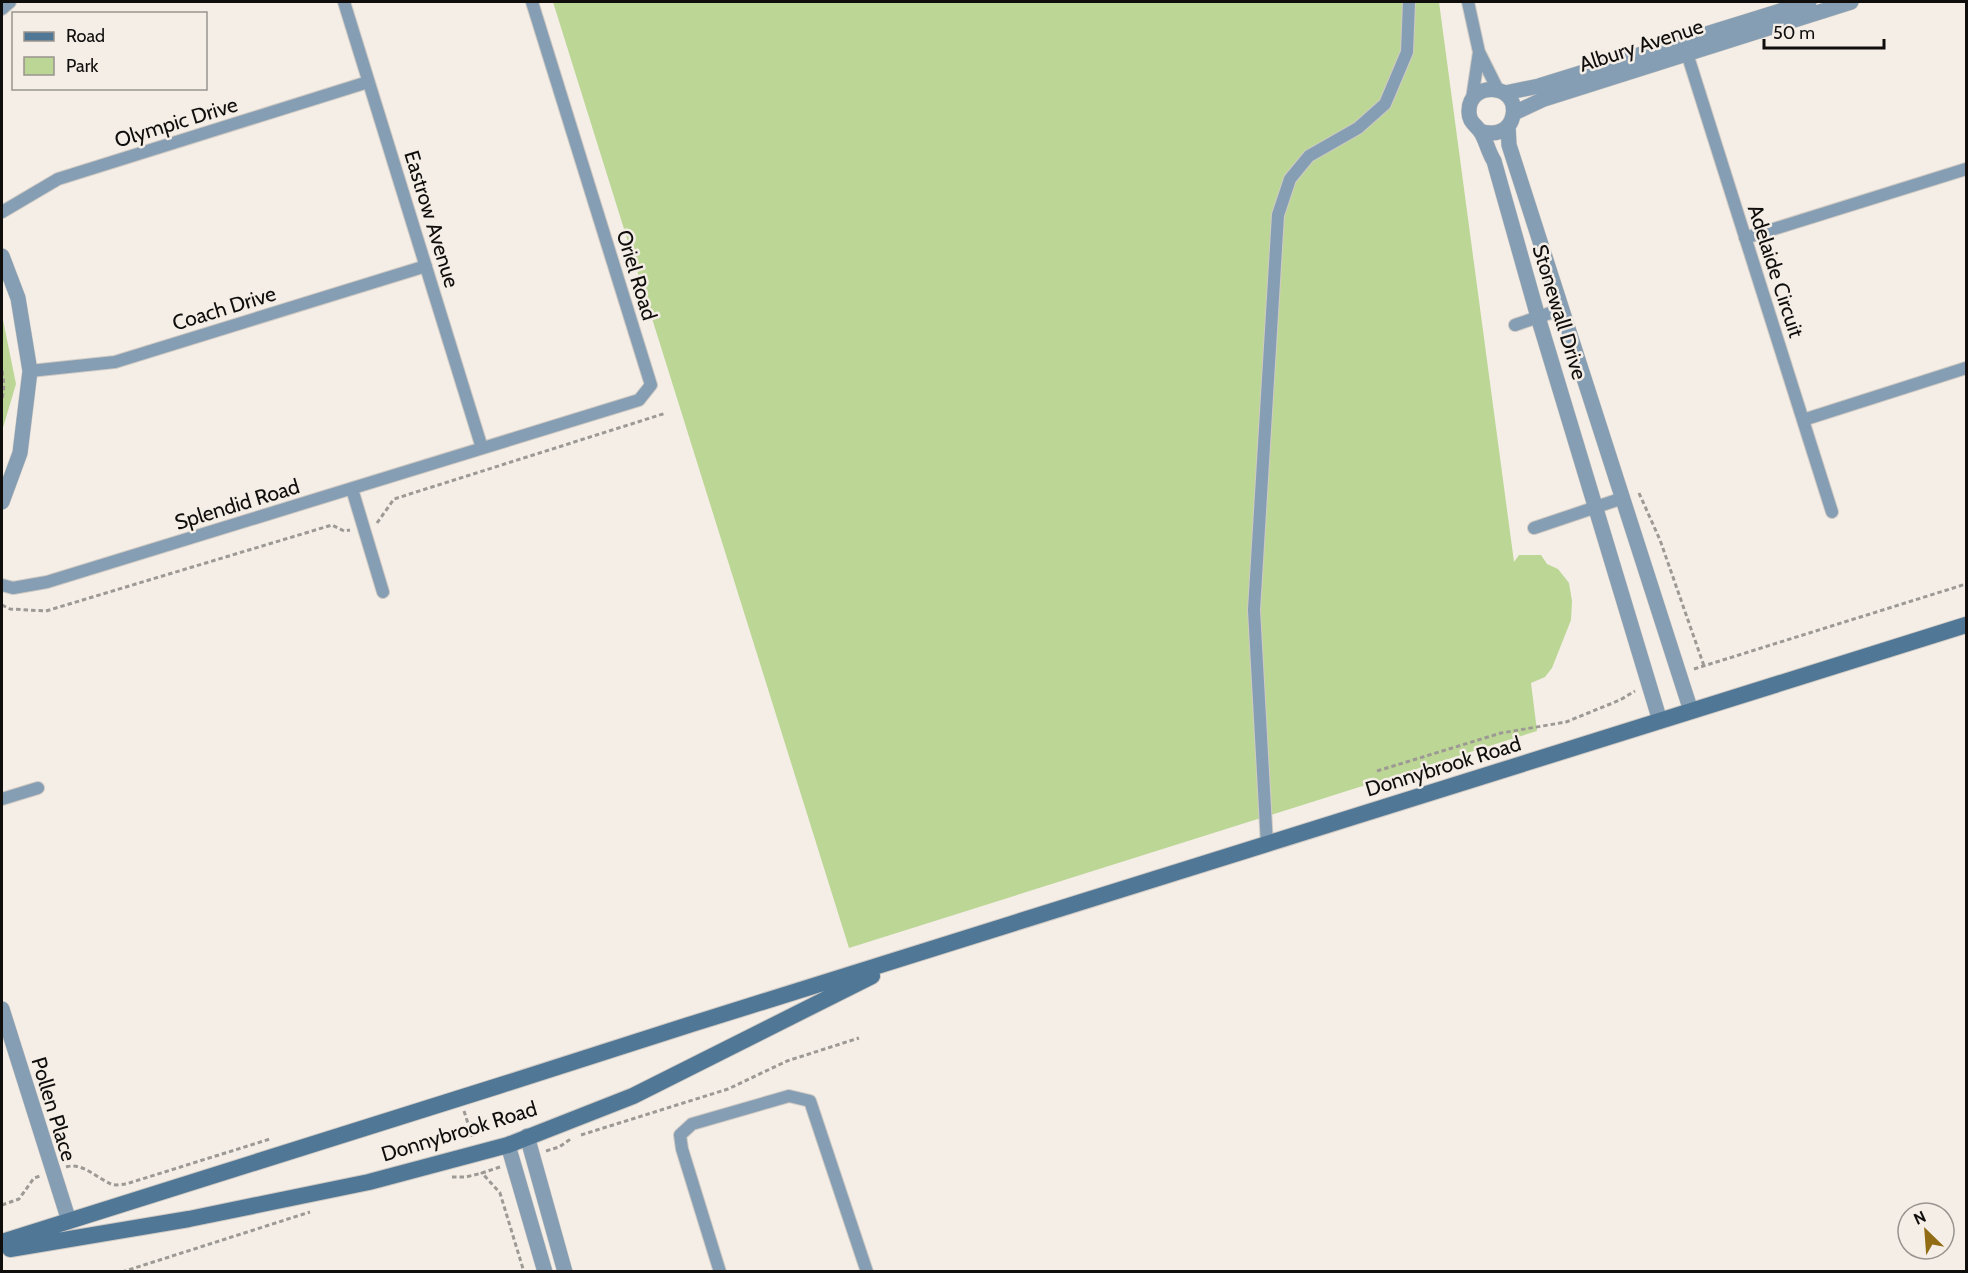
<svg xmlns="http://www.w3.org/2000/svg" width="1968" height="1273" viewBox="0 0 1968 1273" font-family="Cabin,sans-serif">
<rect width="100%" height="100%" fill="#f4eee7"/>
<path fill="#bcd695" d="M 553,2 L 1439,2 L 1514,562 L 1519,555 L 1541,555 L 1547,564 L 1558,569 L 1569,583 L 1572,601 L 1571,620 L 1552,668 L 1545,677 L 1531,683 L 1537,731 L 849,948 Z
M 2,315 L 16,384 L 2,431 Z"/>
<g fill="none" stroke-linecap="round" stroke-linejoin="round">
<g stroke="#d0cac4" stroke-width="14">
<path id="minor" d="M 344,2 L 482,448
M 1468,2 L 1479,52 L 1498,90
M 2,9 L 10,2
M 1685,47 L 1832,512
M 1472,99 L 1479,52
M 2,212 L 58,179 L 368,82
M 1745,238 L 1966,169
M 1515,325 L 1562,309
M 30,371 L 115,362 L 426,266
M 1803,420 L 1966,368
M 352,489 L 383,592
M 1534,528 L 1623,498
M 2,585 L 13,588 L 47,582 L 639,400 L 651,385 L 532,2
M 2,799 L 38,788
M 1267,845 L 1254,610 L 1278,215 L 1290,179 L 1309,156 L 1358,128 L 1385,104 L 1407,52 L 1409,2
M 720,1272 L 682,1149 L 680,1135 L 692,1124 L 789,1096 L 810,1101 L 867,1272"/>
</g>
<g stroke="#d0cac4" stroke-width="16">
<path id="tertiary" d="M 1505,93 L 1539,86 L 1809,2
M 1514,113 L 1544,99 L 1851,2
M 1508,126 L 1509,145 L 1691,711
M 1480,131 C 1494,136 1510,132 1513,115 C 1519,83 1468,80 1469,112 C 1469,122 1475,124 1480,131 C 1486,139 1488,152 1494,161 L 1538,317 L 1660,721
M 2,256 L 18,298 L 30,371 L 20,453 L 2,502
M 2,1009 L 69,1221
M 527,1136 L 565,1272
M 508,1145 L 545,1272"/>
</g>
<g stroke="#d0cac4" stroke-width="18">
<path id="secondary" d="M 2,1242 L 498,1086 L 695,1023 L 1966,625
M 10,1249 L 189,1219 L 369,1182 L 508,1145 L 633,1096 L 872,976"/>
</g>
<path stroke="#9d9994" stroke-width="3" stroke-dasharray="4.5 3" stroke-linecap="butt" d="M 2,371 L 4,385 L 2,401
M 1639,493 L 1660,540 L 1704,666
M 377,523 L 394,499 L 666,413
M 2,605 L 10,609 L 46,611 L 332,525 L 344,531 L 350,530
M 1694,669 L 1966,584
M 1377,771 L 1501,733 L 1566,722 L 1620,700 L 1635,691
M 464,1111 L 473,1139
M 581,1135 L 728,1089 L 787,1061 L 859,1038
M 546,1151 L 559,1147 L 572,1138
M 66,1167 C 82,1162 97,1178 111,1184 C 116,1186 122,1184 126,1184 L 270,1139
M 500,1167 L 482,1173 L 500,1193 L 524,1272
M 452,1177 L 466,1177 L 482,1173 L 482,1172
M 2,1205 L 19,1199 L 34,1178 L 40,1176
M 122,1272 L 310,1212"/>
<use href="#minor" stroke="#859eb3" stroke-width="12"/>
<use href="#tertiary" stroke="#859eb3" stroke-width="15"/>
<use href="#secondary" stroke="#507795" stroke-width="16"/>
</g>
<g text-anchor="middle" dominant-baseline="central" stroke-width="5" stroke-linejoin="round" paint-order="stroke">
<g font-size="21" fill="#100e0c" stroke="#f4eee7">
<text transform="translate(1641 45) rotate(-18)">Albury Avenue</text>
<text transform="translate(176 122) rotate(-17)">Olympic Drive</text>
<text transform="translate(432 219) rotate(73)">Eastrow Avenue</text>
<text transform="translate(1776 271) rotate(72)">Adelaide Circuit</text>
<text transform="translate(637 275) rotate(73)">Oriel Road</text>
<text transform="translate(224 308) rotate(-17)">Coach Drive</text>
<text transform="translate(1560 312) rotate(73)">Stonewall Drive</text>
<text transform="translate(237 504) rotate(-17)">Splendid Road</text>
<text transform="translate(1443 766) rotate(-17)">Donnybrook Road</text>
<text transform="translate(54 1109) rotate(73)">Pollen Place</text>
<text transform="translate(459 1131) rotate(-17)">Donnybrook Road</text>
</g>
</g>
<rect width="1968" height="1273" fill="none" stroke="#100e0c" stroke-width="6"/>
<rect x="12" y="12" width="195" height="78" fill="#f4eee7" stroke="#99948f" stroke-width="1.5"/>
<rect x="24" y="32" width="30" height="9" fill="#507795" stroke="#99948f" stroke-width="1.5"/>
<text x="66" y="42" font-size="18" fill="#100e0c">Road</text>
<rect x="24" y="57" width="30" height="18" fill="#bcd695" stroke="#99948f" stroke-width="1.5"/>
<text x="66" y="72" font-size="18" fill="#100e0c">Park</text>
<g transform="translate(1926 1231) rotate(335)"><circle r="28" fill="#f4eee7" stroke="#99948f" stroke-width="1.5"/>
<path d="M0-4.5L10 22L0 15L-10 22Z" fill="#926c14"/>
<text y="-9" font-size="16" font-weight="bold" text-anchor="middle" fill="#100e0c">N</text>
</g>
<path d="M1764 39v9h120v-9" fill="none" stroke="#100e0c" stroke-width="3"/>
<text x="1773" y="39" font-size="18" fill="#100e0c" stroke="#f4eee7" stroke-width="4.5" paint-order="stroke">50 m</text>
</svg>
